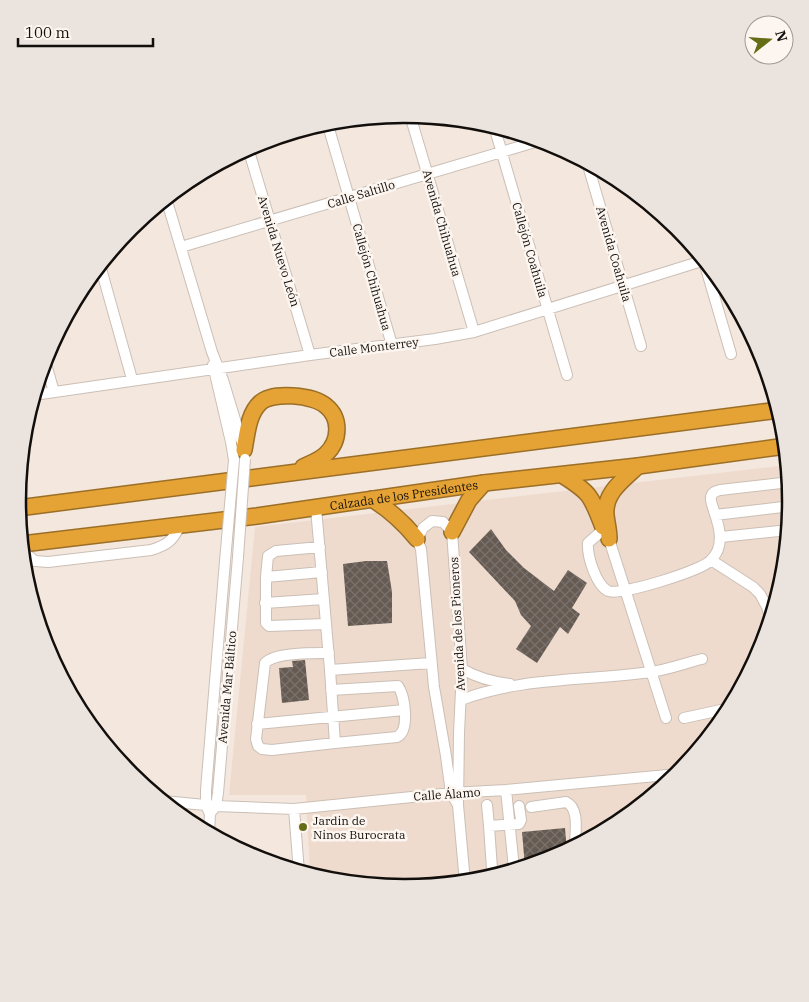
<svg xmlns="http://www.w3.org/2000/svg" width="809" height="1002" viewBox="0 0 809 1002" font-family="'IBM Plex Serif',serif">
<defs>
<pattern id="building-cross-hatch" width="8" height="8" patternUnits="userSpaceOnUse" patternTransform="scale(1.25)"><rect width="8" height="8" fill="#665b53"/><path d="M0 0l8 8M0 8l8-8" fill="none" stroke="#7a726c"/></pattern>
</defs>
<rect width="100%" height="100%" fill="#f4e7de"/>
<path fill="#eedbcd" d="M 788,465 L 791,501 L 784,577 L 762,649 L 726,716 L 678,775 L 619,823 L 552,859 L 480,881 L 404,888 L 329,881 L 310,875 L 306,795 L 229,795 L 255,527 Z"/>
<path fill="url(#building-cross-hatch)" d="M 491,529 L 506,550 L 524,568 L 554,591 L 568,570 L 587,583 L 572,608 L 580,614 L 568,634 L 560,627 L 537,663 L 516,649 L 531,626 L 521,615 L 515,601 L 469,552 Z
M 366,561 L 387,561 L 392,592 L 392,623 L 348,626 L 343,564 Z
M 305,660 L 309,700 L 282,703 L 279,668 L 293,667 L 292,661 Z
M 565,828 L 567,851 L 552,859 L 525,867 L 522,832 Z"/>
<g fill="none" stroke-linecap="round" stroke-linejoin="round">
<g stroke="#cbbfb6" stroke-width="12">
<path id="minor" d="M 410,115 L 474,332
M 327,122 L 392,345
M 494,126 L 567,375
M 248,148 L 310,355
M 587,162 L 641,346
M 166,198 L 212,352 L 223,380 L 243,446
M 181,247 L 542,140
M 703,258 L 731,354
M 100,265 L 132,379
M 45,361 L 54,392
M 213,365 L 231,442 L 234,460
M 34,395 L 310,355 L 435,339 L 474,332 L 705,260
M 316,508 L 330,670 L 431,663
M 715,515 L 791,506
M 604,529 L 588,543 C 587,556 596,585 608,591 C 620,596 700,571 710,561 C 725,548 720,528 714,511 C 713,507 710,501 711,497 C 712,492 716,491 720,490 L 790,482
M 721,537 L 789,530
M 609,539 L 666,718
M 320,547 L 276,551 L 268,556 L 266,577 L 266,623 L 269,626 L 326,624
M 22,551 L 35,561 L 48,562 L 151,550 C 167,545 173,541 180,525
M 711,560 L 753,587 L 760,594 L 767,607 L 774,609
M 266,577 L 322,572
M 265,603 L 324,599
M 767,607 L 771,621
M 329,653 C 314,653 275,652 265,663 L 256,739 L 258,746 L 262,749 L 272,750 L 335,743
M 462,669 C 478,678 492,682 510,684
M 330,670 L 335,743 L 397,737 C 410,731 405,696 398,686 L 331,690
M 461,700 C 520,677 588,681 650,672 C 667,670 685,663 702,659
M 684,718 L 730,708
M 257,724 L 404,710
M 506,790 L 514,868
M 163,801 L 216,806 L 294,809 L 451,793 L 506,790 L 678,774
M 458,805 L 451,793 L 446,756 L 434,687 L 421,549 L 417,539 L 423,528 L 432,521 L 443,522 L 452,532 L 462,669 L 459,733 L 458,805 L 465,882
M 487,805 L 489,826
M 531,807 L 566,802 C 580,808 575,833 575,846
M 294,809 L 299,872
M 212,811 L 216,806 L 218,793 L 238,557
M 209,833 L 210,814 L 206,805 L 206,790 L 225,561
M 492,869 L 489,826 L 519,824 L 521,820 L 519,806"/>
</g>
<g stroke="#9b6f27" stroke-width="18">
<g id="highway">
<path d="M 244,450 C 247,435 248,414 260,403 C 272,391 314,395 326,406 C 341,418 340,441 326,454 C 320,460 311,463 303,467"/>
<path d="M 562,475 C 591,493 591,496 603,527"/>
<path d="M 372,499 C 390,510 404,523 417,539"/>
<path d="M 18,508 L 779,410"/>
<path d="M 452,532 L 469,500 L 484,483"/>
<path d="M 609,539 C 609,531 607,524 606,515 C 604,493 623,480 638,466"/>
<path id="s1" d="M 22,544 L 257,516 L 484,483 L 638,466 L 786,446"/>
</g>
</g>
<use href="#minor" stroke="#fff" stroke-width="10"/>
<use href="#highway" stroke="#e5a336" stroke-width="15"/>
<g stroke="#cbbfb6" stroke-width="12" stroke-linecap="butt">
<path id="minor-bridge" d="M 238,557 L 245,459
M 225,561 L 234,460"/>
</g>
<use href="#minor-bridge" stroke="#fff" stroke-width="10"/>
</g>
<circle fill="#646d15" stroke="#fdf6f0" stroke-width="2" cx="303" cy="827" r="5"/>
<g text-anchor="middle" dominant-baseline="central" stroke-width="5" stroke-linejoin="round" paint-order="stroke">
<g font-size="12" fill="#120e0b" stroke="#fdf6f0">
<text transform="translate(361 194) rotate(-17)">Calle Saltillo</text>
<text transform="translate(442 223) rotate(74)">Avenida Chihuahua</text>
<text transform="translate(530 250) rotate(74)">Callejón Coahuila</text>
<text transform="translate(279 251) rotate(73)">Avenida Nuevo León</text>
<text transform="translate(614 254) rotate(74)">Avenida Coahuila</text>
<text transform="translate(372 277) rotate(74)">Callejón Chihuahua</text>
<text transform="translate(374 347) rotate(-7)">Calle Monterrey</text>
<text stroke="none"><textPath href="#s1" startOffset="385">Calzada de los Presidentes</textPath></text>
<text transform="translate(457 624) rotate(-93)">Avenida de los Pioneros</text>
<text transform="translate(227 687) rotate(-85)">Avenida Mar Báltico</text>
<text transform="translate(447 794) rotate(-4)">Calle Álamo</text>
</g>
<g font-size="12" fill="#120e0b" stroke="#fdf6f0" text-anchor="start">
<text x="313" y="820">Jardin de<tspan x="313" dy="14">Ninos Burocrata</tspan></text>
</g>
</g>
<path d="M0 0H809V1002H0ZM26 501a378 378 0 1 1 756 0a378 378 0 1 1-756 0Z" fill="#eae3de" fill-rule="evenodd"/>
<path fill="none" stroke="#120e0b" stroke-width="2.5" d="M26 501a378 378 0 1 1 756 0a378 378 0 1 1-756 0Z"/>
<g transform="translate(769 40) rotate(73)"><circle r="24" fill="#fdf6f0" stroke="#9f9994"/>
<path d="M0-4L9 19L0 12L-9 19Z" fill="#646d15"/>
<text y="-8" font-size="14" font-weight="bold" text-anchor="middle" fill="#120e0b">N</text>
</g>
<path d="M18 38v8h135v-8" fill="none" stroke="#120e0b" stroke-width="2.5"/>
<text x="25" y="38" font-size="15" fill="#120e0b" stroke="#fdf6f0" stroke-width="4" paint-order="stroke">100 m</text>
</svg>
